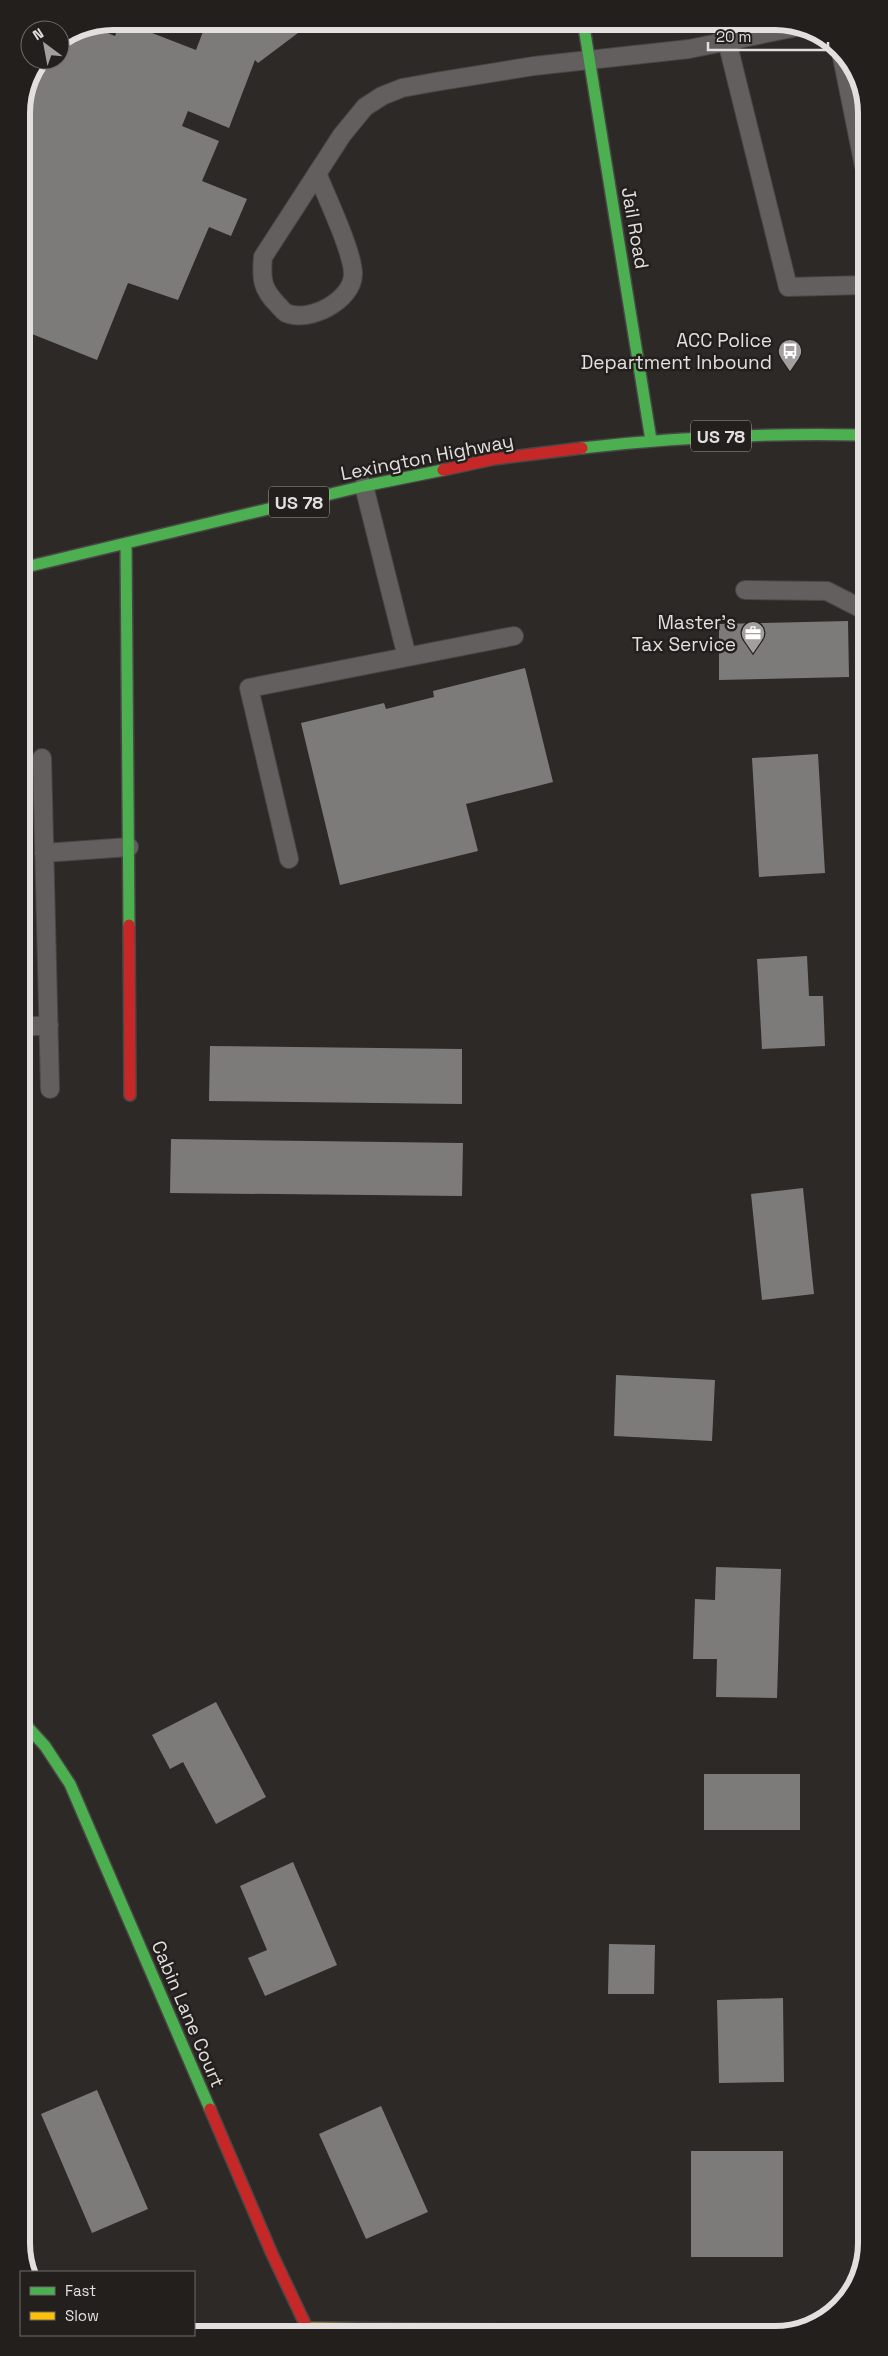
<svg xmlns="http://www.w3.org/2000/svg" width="888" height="2356" viewBox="0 0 888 2356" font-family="'Space Grotesk',sans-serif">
<rect width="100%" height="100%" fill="#2c2927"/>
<path fill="#7d7b7a" d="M 121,21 L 196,50 L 207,21 L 219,23 L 220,21 L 314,21 L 258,63 L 255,60 L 229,128 L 188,111 L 182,126 L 219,141 L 202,181 L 247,199 L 231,236 L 209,227 L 178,300 L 128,283 L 97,360 L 22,330 L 21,107 L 43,60 L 60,60 L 60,40 L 78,28 L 89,26 L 115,36 Z
M 848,621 L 849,677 L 719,680 L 719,624 Z
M 525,668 L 553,782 L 466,804 L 478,851 L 340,885 L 301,723 L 384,703 L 386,709 L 434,697 L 433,691 Z
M 818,754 L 825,873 L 759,877 L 752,758 Z
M 807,956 L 809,996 L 823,996 L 825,1046 L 762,1049 L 757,959 Z
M 210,1046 L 462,1049 L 462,1104 L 209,1101 Z
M 171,1139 L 463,1143 L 462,1196 L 170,1193 Z
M 803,1188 L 814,1294 L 762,1300 L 751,1194 Z
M 616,1375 L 715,1380 L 712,1441 L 614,1436 Z
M 23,1519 L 32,1525 L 23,1537 Z
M 716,1567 L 781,1569 L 777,1698 L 716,1697 L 717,1659 L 693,1659 L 695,1599 L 715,1600 Z
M 216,1702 L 266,1797 L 216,1824 L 183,1762 L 170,1769 L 152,1735 Z
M 704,1774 L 800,1774 L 800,1830 L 704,1830 Z
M 293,1862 L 337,1965 L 265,1996 L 248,1958 L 267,1950 L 240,1886 Z
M 609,1944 L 655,1945 L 654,1994 L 608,1994 Z
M 783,1998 L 784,2082 L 719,2083 L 717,2000 Z
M 97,2090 L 148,2209 L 92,2233 L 41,2114 Z
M 381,2106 L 428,2212 L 366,2239 L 319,2134 Z
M 691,2151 L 783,2151 L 783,2257 L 691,2257 Z"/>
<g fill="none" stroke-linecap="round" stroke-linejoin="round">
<g stroke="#494746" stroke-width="20">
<path id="lane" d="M 722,21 L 788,287 L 864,285
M 842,57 L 864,166
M 317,173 C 326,196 353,252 353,274 C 353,300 310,323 286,313 C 284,312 280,307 278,305 C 262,289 261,279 263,257 L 342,135 L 365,107 L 382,96 L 402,88 L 435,82 L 534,66 L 689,49 L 797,27
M 364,486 L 407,657
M 745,590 L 827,591 L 864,610
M 42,758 L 50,1089
M 44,853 L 129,847
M 289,859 L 249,688 L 514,636
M 23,1027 L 49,1025"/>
</g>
<g stroke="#494746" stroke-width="14">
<path id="fast" d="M 583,21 L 651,440
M 582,448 C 676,437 769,433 864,435
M 126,543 L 129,925
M 22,568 L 364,486 L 443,470
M 24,1723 L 45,1746 L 70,1784 L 210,2109
M 510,2330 L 679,2332"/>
</g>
<g stroke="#494746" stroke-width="14">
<path id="slow" d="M 299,2334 L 307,2328 L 510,2330"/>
</g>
<g stroke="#494746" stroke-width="14">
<path id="jam" d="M 443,470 L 494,459 L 582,448
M 129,925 L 130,1095
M 210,2109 L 272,2254 L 307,2328"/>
</g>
<use href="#lane" stroke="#625f5e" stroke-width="18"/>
<use href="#fast" stroke="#4caf50" stroke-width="11"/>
<use href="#slow" stroke="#ffc107" stroke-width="11"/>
<use href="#jam" stroke="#c62828" stroke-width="11"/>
</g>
<defs>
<g id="bus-pin" transform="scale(1.25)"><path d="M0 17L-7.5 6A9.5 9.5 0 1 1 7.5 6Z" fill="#a29f9e" stroke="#231f1d"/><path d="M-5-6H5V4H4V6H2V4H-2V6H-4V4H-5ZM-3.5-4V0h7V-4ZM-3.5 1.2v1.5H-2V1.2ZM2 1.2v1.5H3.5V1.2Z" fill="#fff"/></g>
<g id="office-pin" transform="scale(1.25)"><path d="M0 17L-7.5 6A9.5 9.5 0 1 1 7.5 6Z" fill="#a29f9e" stroke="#231f1d"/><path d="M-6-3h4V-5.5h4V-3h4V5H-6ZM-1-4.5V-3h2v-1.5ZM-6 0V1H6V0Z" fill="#fff"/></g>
</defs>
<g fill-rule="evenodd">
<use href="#bus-pin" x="790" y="351"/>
<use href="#office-pin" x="753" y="633"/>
</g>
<g text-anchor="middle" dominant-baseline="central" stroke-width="5" stroke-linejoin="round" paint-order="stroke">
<g fill="#231f1d" stroke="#a9a5a4" stroke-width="1">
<rect x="691" y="420.5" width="60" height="31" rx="4"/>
<rect x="269" y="486.5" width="60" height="31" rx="4"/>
</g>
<g font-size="18" font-weight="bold" fill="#e2dfde">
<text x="721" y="436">US 78</text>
<text x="299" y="502">US 78</text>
</g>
<g font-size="19" fill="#e2dfde" stroke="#231f1d">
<text transform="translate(635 228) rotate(80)">Jail Road</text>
<text transform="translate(427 457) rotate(-11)">Lexington Highway</text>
<text transform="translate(188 2014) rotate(67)">Cabin Lane Court</text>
</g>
<g font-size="19" fill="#e2dfde" stroke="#231f1d" text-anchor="end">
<text x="772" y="340">ACC Police<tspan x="772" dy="22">Department Inbound</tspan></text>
<text x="736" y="622">Master's<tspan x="736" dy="22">Tax Service</tspan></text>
</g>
</g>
<path d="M0 0H888V2356H0ZM113 30H775A83 83 0 0 1 858 113V2243A83 83 0 0 1 775 2326H113A83 83 0 0 1 30 2243V113A83 83 0 0 1 113 30Z" fill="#231f1d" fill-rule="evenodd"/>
<path fill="none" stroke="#e2dfde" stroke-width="6" d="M113 30H775A83 83 0 0 1 858 113V2243A83 83 0 0 1 775 2326H113A83 83 0 0 1 30 2243V113A83 83 0 0 1 113 30Z"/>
<rect x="20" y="2271" width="175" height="65" fill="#231f1d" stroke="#6f6c6a"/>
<rect x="30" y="2287" width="25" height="8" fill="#4caf50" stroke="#6f6c6a"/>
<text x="65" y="2296" font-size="15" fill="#e2dfde">Fast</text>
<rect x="30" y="2312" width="25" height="8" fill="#ffc107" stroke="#6f6c6a"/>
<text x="65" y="2321" font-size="15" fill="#e2dfde">Slow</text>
<g transform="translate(45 45) rotate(328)"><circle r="24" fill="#231f1d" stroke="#6f6c6a"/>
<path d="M0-4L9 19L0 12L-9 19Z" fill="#a29f9e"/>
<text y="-8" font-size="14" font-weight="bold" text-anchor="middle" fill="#e2dfde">N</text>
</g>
<path d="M708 42v8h120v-8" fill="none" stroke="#e2dfde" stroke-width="2.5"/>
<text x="716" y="42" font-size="15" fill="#e2dfde" stroke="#231f1d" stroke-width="4" paint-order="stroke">20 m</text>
</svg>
